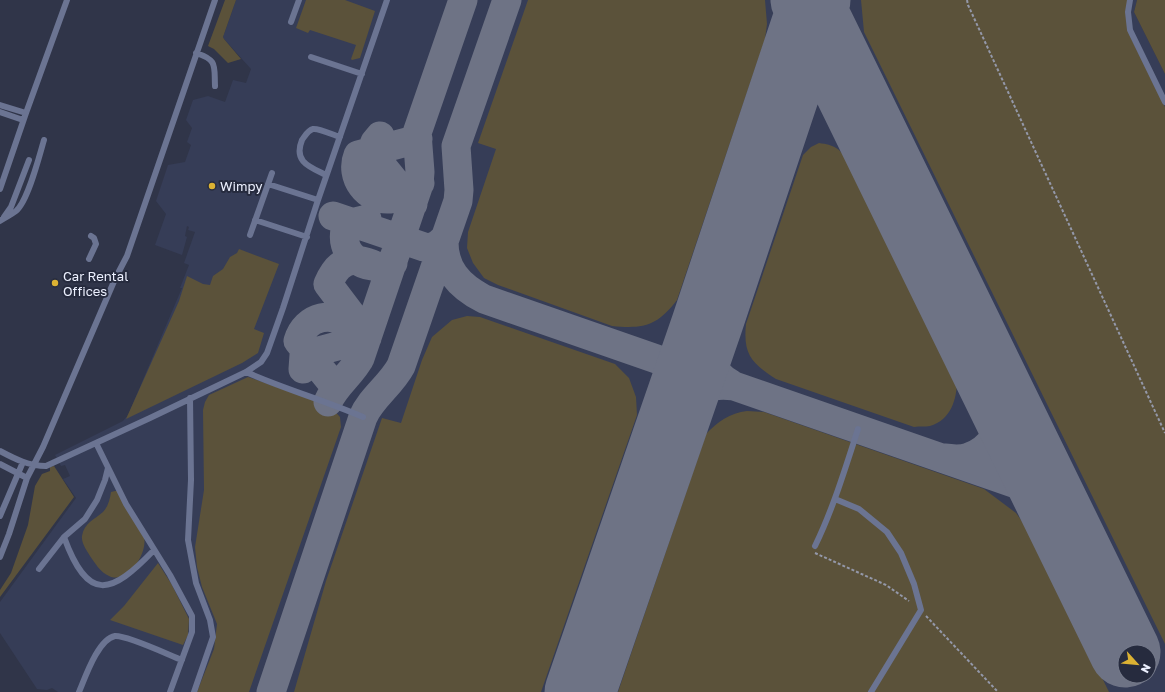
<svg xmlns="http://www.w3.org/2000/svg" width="1165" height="692" viewBox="0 0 1165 692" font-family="'Golos Text',sans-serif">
<rect width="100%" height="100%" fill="#303549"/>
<path fill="#363d57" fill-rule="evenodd" d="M 236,0 L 1137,0 L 1134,12 L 1165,74 L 1165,692 L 58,692 L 52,688 L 47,690 L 37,689 L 0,633 L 0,602 L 76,498 L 63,479 L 70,476 L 65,465 L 61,466 L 55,455 L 123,421 L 128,415 L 182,288 L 180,288 L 189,265 L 184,263 L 195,232 L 188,230 L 189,227 L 187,226 L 185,236 L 187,237 L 182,255 L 155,245 L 166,214 L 156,201 L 168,165 L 185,162 L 191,145 L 187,142 L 192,128 L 186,120 L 193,100 L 208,96 L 225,102 L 233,80 L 246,83 L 251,69 L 224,39 L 223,37 ZM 1125,652 L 1149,652 L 1149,676 L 1125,676 Z"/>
<path fill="#5b523a" d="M 225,0 L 236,0 L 223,37 L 224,39 L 241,59 L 228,63 L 214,49 L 208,46 Z
M 306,0 L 345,0 L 375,11 L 360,58 L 352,60 L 351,59 L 356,45 L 310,30 L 308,33 L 296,28 Z
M 528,0 L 765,0 L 767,24 L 765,39 L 677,300 C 657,326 644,329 612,326 L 498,285 L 484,278 L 473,263 L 467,248 L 468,232 L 496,149 L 478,143 Z
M 861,0 L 1131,0 L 1131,38 L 1165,107 L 1165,644 L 864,32 Z
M 1137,0 L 1165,0 L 1165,74 L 1134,12 Z
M 819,143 C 834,145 840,148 848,162 L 957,380 C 957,399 951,420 930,426 C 925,427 920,426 914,427 L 776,379 C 751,363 743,354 746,324 L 803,155 L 811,147 Z
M 239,249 L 279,264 L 254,329 L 264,333 L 258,353 L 242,363 L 126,419 L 179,301 L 187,276 L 203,284 L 210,285 L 213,276 L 223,269 L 230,257 L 237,253 Z
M 467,316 L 480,317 L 615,364 L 629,378 L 636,397 L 637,415 L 541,692 L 294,692 L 326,581 L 382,418 L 401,423 L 422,360 L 432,337 L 452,320 Z
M 248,377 L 330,406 L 340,417 L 341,427 L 249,692 L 197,692 L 214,649 L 217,624 L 202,587 L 197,567 L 195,547 L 204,490 L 203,410 L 205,402 L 209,395 Z
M 747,411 L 764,412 L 984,489 L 1016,513 L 1032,535 L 1109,692 L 618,692 L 706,434 C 717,422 730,413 747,411 Z
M 54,466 L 74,497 L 0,597 L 0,590 L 11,573 L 28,525 L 35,486 L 42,474 L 50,471 L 50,467 Z
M 115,491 L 118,491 C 124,502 130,513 136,524 C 138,528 142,533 144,537 C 148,554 127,585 109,576 C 100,572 95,563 90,556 C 87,551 81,543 82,536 C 84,523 95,519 103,512 C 108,507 110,499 111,492 Z
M 158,563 L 172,585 L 189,619 L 188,635 L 183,645 L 110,620 L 124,606 Z"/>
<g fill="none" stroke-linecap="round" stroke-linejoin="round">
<path stroke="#6e7385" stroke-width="29" d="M 380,136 L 375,142 L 371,152 L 413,204
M 418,139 L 358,155 C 349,177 367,201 390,199 C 402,198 411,189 420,183
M 333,216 L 424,247 C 432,249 438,245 444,239 C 443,269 459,286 484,299 L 1025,487 C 1048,500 1053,508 1066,530
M 367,219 L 347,224 C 335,254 366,275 393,263
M 707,324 C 704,351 706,369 731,384
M 362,329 L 328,284 C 337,263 349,255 372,264
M 303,369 L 304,355 L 367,338
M 336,388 L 298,341 C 305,316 335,308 352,330 C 358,338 358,349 359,360
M 328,402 C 335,385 352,374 360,358 L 419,184 L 420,172 L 417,133 L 463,0
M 676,414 C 693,394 705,382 733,386
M 944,458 C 952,459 961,460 969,457 C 992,449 1004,427 1001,403 C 1000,395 994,385 991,377
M 271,692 L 363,417 C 371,398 391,385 401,366 L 458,201 L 459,190 L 456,146 L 507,0"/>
<path stroke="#6e7385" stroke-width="71" d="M 806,0 L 1125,652
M 580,692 L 707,324 L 815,0"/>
<path stroke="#9498a9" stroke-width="2" stroke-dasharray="3 2" stroke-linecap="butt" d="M 967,0 L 968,5 L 1165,433
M 815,553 L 886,585 L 909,601
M 926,616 L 998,692"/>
<path stroke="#6b7492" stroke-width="6" d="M 1130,0 L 1128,12 L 1130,30 L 1165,102
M 291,22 L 299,0
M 196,53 C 218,60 214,66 215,86
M 311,57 L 362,74
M 0,105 L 26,113
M 0,112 L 23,120
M 326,175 C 310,167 293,162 302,140 C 305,136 308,130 313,129 C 319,128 333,135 340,137
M 268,184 L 318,200
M 0,189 L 26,113 L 67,0
M 4,217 L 11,207 L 29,160
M 255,220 L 307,237
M 0,221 C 5,217 11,215 16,211 C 28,201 39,157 44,140
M 250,235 L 272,173
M 89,259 L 96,244 L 94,238 L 91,236
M 246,372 C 284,389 324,400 363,417
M 190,398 L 191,480 L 188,540 L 196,583 L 210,620 L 213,637 L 194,692
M 96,443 L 126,504 L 170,575 L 192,616 L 192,632 L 170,692
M 0,451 C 15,459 29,466 46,466 L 150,418 L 246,372 L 261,362 L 267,353 L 283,308 L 318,200 L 387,0
M 0,464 L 27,478
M 835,499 L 859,509 L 887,532 L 901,553 L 914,584 L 921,610 L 871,692
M 0,516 L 23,462
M 64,537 C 88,603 111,595 154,550
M 815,546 C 833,509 845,469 858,429
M 0,557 L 9,534 L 27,478 L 43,447 L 115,279 L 127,256 L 215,0
M 39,569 L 64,537 L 85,519 L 97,500 L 105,480 L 108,468
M 79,692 C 85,678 98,639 115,636 C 127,635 169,655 182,660"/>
</g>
<g fill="#dcb233" stroke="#262b3e" stroke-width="1.5">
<circle cx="212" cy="186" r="4"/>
<circle cx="55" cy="283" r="4"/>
</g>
<g text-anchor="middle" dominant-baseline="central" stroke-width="4" stroke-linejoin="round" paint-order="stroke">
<g font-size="13" fill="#ecf0fe" stroke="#262b3e" text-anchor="start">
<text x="220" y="186">Wimpy</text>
<text x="63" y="276">Car Rental<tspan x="63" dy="15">Offices</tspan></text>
</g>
</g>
<g transform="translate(1137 664) rotate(117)"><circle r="19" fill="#262b3e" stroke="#757a8b"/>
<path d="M0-3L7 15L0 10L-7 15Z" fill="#dcb233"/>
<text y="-6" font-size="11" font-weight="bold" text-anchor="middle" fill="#ecf0fe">N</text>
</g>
</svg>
